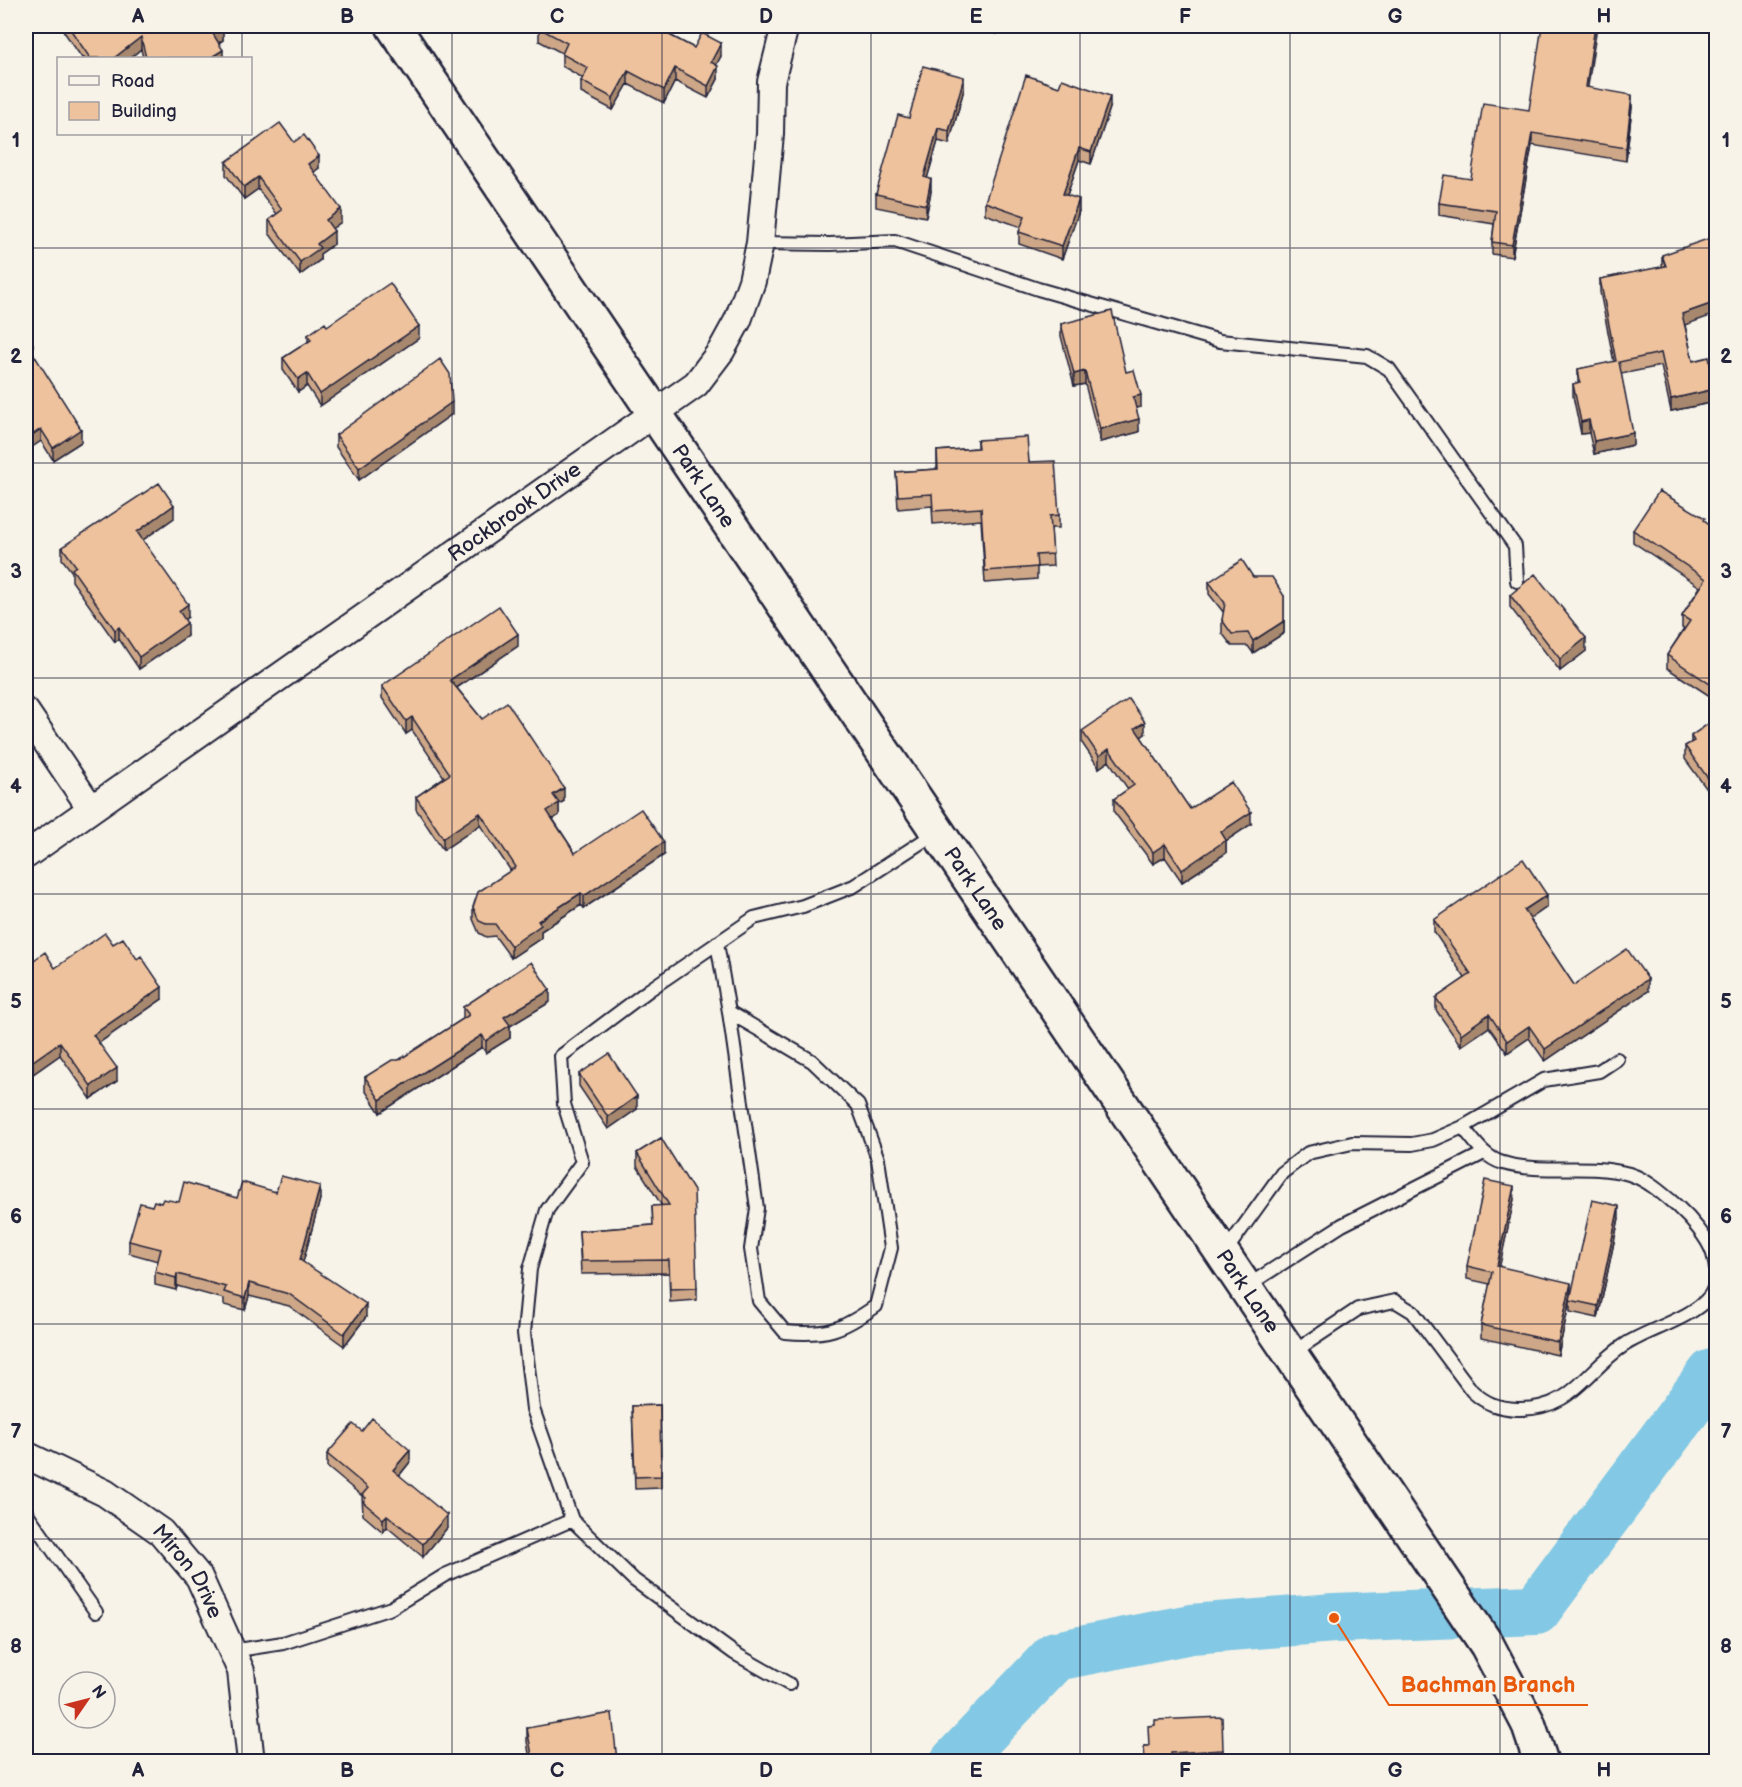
<svg xmlns="http://www.w3.org/2000/svg" width="1742" height="1787" viewBox="0 0 1742 1787" font-family="'Balsamiq Sans',sans-serif">
<rect width="100%" height="100%" fill="#f7f3e8"/>
<filter id="ink" filterUnits="userSpaceOnUse"><feTurbulence type="fractalNoise" baseFrequency=".0167" numOctaves="2"/><feDisplacementMap in="SourceGraphic" scale="12" xChannelSelector="R" yChannelSelector="G"/><feConvolveMatrix kernelMatrix="1 2 1 2 8 2 1 2 1" color-interpolation-filters="sRGB"/></filter>
<g filter="url(#ink)">
<g fill="none" stroke-linecap="round" stroke-linejoin="round">
<path stroke="#83c8e4" stroke-width="50" d="M 955,1762 L 1056,1656 L 1191,1629 L 1334,1618 L 1536,1610 L 1712,1374 L 1716,1374"/>
<g stroke="#22223b" stroke-width="16">
<path id="lane" d="M 760,243 L 830,244 L 895,241 L 1038,289 L 1220,341 L 1367,356 L 1389,369 L 1515,546 L 1517,581
M 717,943 L 729,1012 L 812,1061 L 858,1105 L 878,1159 L 891,1248 L 876,1306 C 842,1330 827,1336 785,1332 L 759,1301 L 751,1249 L 757,1208 L 729,1012
M 1225,1252 L 1282,1173 L 1308,1153 L 1352,1143 L 1412,1144 L 1433,1140 L 1463,1127 L 1544,1080 L 1599,1071 L 1617,1059
M 1247,1286 L 1342,1225 L 1484,1153
M 1292,1353 L 1358,1309 L 1395,1301 L 1413,1312 L 1472,1391 C 1486,1404 1498,1408 1517,1409 C 1574,1410 1585,1370 1626,1344 C 1650,1329 1692,1318 1709,1297 C 1719,1284 1717,1269 1713,1254 C 1708,1238 1690,1218 1678,1207 C 1663,1194 1648,1180 1629,1174 C 1588,1162 1544,1175 1503,1163 C 1485,1158 1474,1141 1463,1127
M 26,1512 L 96,1612
M 232,1651 L 283,1643 L 391,1608 L 445,1575 L 572,1520
M 789,1684 L 734,1653 L 634,1580 L 572,1520 L 533,1409 L 524,1333 L 530,1269 L 547,1210 L 582,1162 L 564,1104 L 561,1056 L 649,990 L 754,918 L 803,906 L 854,886 L 937,832"/>
</g>
<g stroke="#22223b" stroke-width="30">
<g id="street">
<path d="M 26,712 L 90,807"/>
<path id="s1" d="M 26,855 L 696,384 L 721,351 L 738,320 L 752,281 L 760,243 L 770,134 L 771,82 L 785,26"/>
<path id="s2" d="M 26,1455 L 105,1493 L 161,1532 L 199,1577 L 241,1671 L 251,1762"/>
</g>
</g>
<g stroke="#22223b" stroke-width="38">
<g id="secondary">
<path id="s3" d="M 393,26 L 1487,1645 L 1528,1723 L 1541,1762"/>
</g>
</g>
<use href="#lane" stroke="#f7f3e8" stroke-width="12"/>
<use href="#street" stroke="#f7f3e8" stroke-width="26"/>
<use href="#secondary" stroke="#f7f3e8" stroke-width="33"/>
</g>
<path fill="#cda787" stroke="#22223b" stroke-width="1.5" d="M 60,26 L 222,26 L 223,40 L 219,43 L 223,58 L 143,58 L 141,49 L 130,58 L 82,58 Z
M 540,26 L 653,26 L 694,48 L 721,56 L 716,65 L 718,79 L 708,98 L 675,81 L 664,103 L 628,84 L 613,110 L 581,93 L 581,81 L 583,78 L 562,66 L 562,53 L 539,41 L 539,28 Z
M 950,26 L 970,26 L 968,32 Z
M 972,26 L 1000,26 L 997,34 Z
M 1587,88 L 1632,107 L 1626,161 L 1532,145 L 1512,257 L 1492,254 L 1492,242 L 1494,224 L 1439,215 L 1439,203 L 1471,179 L 1529,110 Z
M 964,89 L 949,144 L 938,141 L 927,178 L 931,191 L 926,217 L 876,207 L 876,194 L 909,118 Z
M 1110,108 L 1091,164 L 1079,160 L 1067,195 L 1079,211 L 1062,259 L 1019,244 L 1019,232 L 1021,227 L 985,214 L 985,202 Z
M 294,142 L 319,168 L 313,172 L 341,222 L 332,228 L 334,244 L 320,254 L 320,260 L 300,275 L 269,233 L 269,220 L 277,214 L 258,189 L 244,199 L 226,175 L 226,162 Z
M 1662,255 L 1685,325 L 1693,361 L 1715,402 L 1671,411 L 1661,366 L 1621,374 L 1633,445 L 1594,454 L 1589,433 L 1581,434 L 1573,396 L 1573,384 L 1578,383 L 1578,369 L 1614,362 L 1600,292 L 1600,279 L 1662,267 Z
M 1061,324 L 1126,372 L 1141,407 L 1136,408 L 1139,432 L 1100,442 L 1085,384 L 1074,386 L 1061,336 Z
M 327,326 L 419,338 L 320,406 L 307,386 L 298,392 L 283,370 L 283,358 L 308,342 L 308,335 Z
M 33,353 L 81,442 L 53,460 L 41,441 Z
M 452,414 L 359,480 L 336,447 L 336,435 Z
M 977,440 L 1029,462 L 1059,515 L 1059,528 L 1051,528 L 1053,566 L 1037,567 L 1037,579 L 985,583 L 981,520 L 933,524 L 932,506 L 898,509 L 896,472 L 937,469 L 937,451 L 977,448 Z
M 174,518 L 143,540 L 188,617 L 184,619 L 187,636 L 139,669 L 119,639 L 115,642 L 72,581 L 72,572 L 62,559 L 62,547 Z
M 1705,521 L 1716,529 L 1716,700 L 1667,668 L 1667,655 L 1684,629 L 1682,628 L 1682,616 L 1700,587 L 1633,542 L 1633,530 Z
M 1253,577 L 1284,596 L 1284,633 L 1253,653 L 1248,646 L 1232,646 L 1222,633 L 1222,620 L 1224,613 L 1209,594 L 1209,582 Z
M 1510,595 L 1586,651 L 1560,671 L 1510,607 Z
M 518,646 L 457,688 L 482,719 L 564,801 L 559,804 L 559,815 L 553,819 L 575,853 L 664,855 L 584,908 L 581,905 L 541,931 L 541,938 L 511,958 L 495,936 L 486,937 L 479,933 L 473,919 L 473,907 L 511,871 L 480,825 L 443,850 L 416,809 L 416,797 L 444,777 L 412,730 L 406,734 L 382,698 L 382,686 Z
M 1714,720 L 1714,799 L 1685,759 L 1685,746 L 1691,743 L 1691,736 Z
M 1082,731 L 1145,734 L 1141,737 L 1190,809 L 1251,824 L 1226,841 L 1226,853 L 1182,882 L 1165,857 L 1153,864 L 1114,812 L 1114,799 L 1128,789 L 1109,761 L 1099,768 L 1082,743 Z
M 1547,907 L 1530,919 L 1574,985 L 1648,991 L 1545,1061 L 1529,1038 L 1507,1053 L 1489,1027 L 1461,1046 L 1436,1010 L 1436,998 L 1465,978 L 1434,932 L 1434,920 Z
M 113,944 L 162,999 L 99,1043 L 117,1081 L 91,1099 L 60,1055 L 33,1074 L 26,1062 L 26,966 L 55,968 Z
M 550,1002 L 510,1026 L 510,1038 L 486,1053 L 482,1047 L 380,1113 L 365,1090 L 365,1077 L 399,1060 L 463,1019 L 463,1007 Z
M 579,1074 L 637,1109 L 608,1129 L 579,1086 Z
M 661,1138 L 697,1288 L 697,1300 L 670,1302 L 669,1273 L 581,1274 L 579,1231 L 653,1225 L 652,1206 L 662,1206 L 637,1166 L 637,1153 Z
M 276,1192 L 320,1199 L 303,1262 L 366,1317 L 344,1346 L 289,1306 L 249,1296 L 245,1310 L 224,1305 L 224,1299 L 177,1286 L 176,1290 L 155,1285 L 155,1272 L 158,1261 L 129,1253 L 129,1241 L 152,1206 L 161,1203 L 237,1198 Z
M 1514,1199 L 1499,1267 L 1571,1295 L 1558,1355 L 1481,1338 L 1481,1325 L 1490,1284 L 1467,1279 L 1467,1266 Z
M 1619,1218 L 1598,1318 L 1570,1312 L 1570,1300 Z
M 660,1405 L 661,1488 L 635,1489 L 632,1406 Z
M 362,1431 L 410,1462 L 399,1476 L 447,1528 L 423,1557 L 387,1527 L 383,1532 L 363,1515 L 362,1496 L 327,1467 L 327,1454 Z
M 527,1728 L 617,1761 L 530,1761 L 527,1741 Z
M 1144,1746 L 1223,1750 L 1223,1761 L 1144,1761 Z"/>
<path fill="#a7886e" stroke="#22223b" stroke-width="1.5" d="M 997,26 L 1000,26 L 997,34 Z
M 1595,26 L 1597,26 L 1586,100 L 1586,87 Z
M 223,27 L 223,40 L 213,47 L 213,34 Z
M 141,37 L 141,49 L 130,58 L 114,58 Z
M 721,43 L 721,56 L 711,75 L 711,62 Z
M 223,50 L 223,58 L 210,58 Z
M 718,66 L 718,79 L 708,98 L 708,86 Z
M 675,68 L 675,81 L 664,103 L 664,90 Z
M 628,71 L 628,84 L 613,110 L 613,98 Z
M 964,77 L 964,89 L 949,144 L 949,131 Z
M 1632,95 L 1632,107 L 1626,161 L 1626,148 Z
M 1110,96 L 1110,108 L 1091,164 L 1091,152 Z
M 938,128 L 938,141 L 924,189 L 924,177 Z
M 1532,133 L 1532,145 L 1512,257 L 1512,245 Z
M 1079,148 L 1079,160 L 1063,206 L 1063,194 Z
M 319,156 L 319,168 L 308,177 L 308,164 Z
M 258,177 L 258,189 L 244,199 L 244,187 Z
M 931,179 L 931,191 L 926,217 L 926,205 Z
M 1079,199 L 1079,211 L 1062,259 L 1062,246 Z
M 341,209 L 341,222 L 326,233 L 326,220 Z
M 334,231 L 334,244 L 320,254 L 320,260 L 300,275 L 300,262 L 317,244 Z
M 1716,302 L 1716,314 L 1682,326 L 1682,314 Z
M 419,326 L 419,338 L 320,406 L 320,394 Z
M 33,344 L 33,356 L 29,347 Z
M 1085,371 L 1085,384 L 1074,386 L 1074,374 Z
M 307,373 L 307,386 L 298,392 L 298,379 Z
M 1715,389 L 1715,402 L 1671,411 L 1671,399 Z
M 1141,395 L 1141,407 L 1133,409 L 1133,397 Z
M 452,402 L 452,414 L 359,480 L 359,468 Z
M 1139,419 L 1139,432 L 1100,442 L 1100,429 Z
M 1589,420 L 1589,433 L 1581,434 L 1581,422 Z
M 41,429 L 41,441 L 26,451 L 26,439 Z
M 81,429 L 81,442 L 53,460 L 53,448 Z
M 1633,433 L 1633,445 L 1594,454 L 1594,441 Z
M 174,505 L 174,518 L 137,544 L 137,532 Z
M 188,604 L 188,617 L 179,624 L 179,611 Z
M 1284,621 L 1284,633 L 1253,653 L 1253,641 Z
M 187,623 L 187,636 L 139,669 L 139,657 Z
M 119,627 L 119,639 L 115,642 L 115,630 Z
M 518,634 L 518,646 L 450,692 L 450,680 Z
M 1586,638 L 1586,651 L 1560,671 L 1560,659 Z
M 412,717 L 412,730 L 406,734 L 406,721 Z
M 1145,722 L 1145,734 L 1135,741 L 1135,728 Z
M 1109,749 L 1109,761 L 1099,768 L 1099,756 Z
M 1716,784 L 1716,797 L 1714,799 L 1714,787 Z
M 564,788 L 564,801 L 559,804 L 559,815 L 547,823 L 547,811 L 553,795 Z
M 1251,812 L 1251,824 L 1226,841 L 1226,853 L 1182,882 L 1182,870 L 1221,832 Z
M 480,813 L 480,825 L 443,850 L 443,838 Z
M 664,842 L 664,855 L 584,908 L 584,896 Z
M 1165,844 L 1165,857 L 1153,864 L 1153,852 Z
M 581,893 L 581,905 L 541,931 L 541,938 L 511,958 L 511,946 L 538,921 Z
M 1547,895 L 1547,907 L 1524,923 L 1524,910 Z
M 1648,979 L 1648,991 L 1545,1061 L 1545,1049 Z
M 162,987 L 162,999 L 93,1047 L 93,1035 Z
M 550,990 L 550,1002 L 510,1026 L 510,1038 L 486,1053 L 486,1041 L 504,1017 Z
M 1489,1014 L 1489,1027 L 1461,1046 L 1461,1034 Z
M 1529,1026 L 1529,1038 L 1507,1053 L 1507,1041 Z
M 482,1035 L 482,1047 L 380,1113 L 380,1100 Z
M 60,1042 L 60,1055 L 33,1074 L 33,1061 Z
M 117,1068 L 117,1081 L 91,1099 L 91,1086 Z
M 637,1096 L 637,1109 L 608,1129 L 608,1117 Z
M 320,1186 L 320,1199 L 300,1273 L 300,1260 Z
M 1514,1186 L 1514,1199 L 1497,1279 L 1497,1266 Z
M 1619,1206 L 1619,1218 L 1598,1318 L 1598,1306 Z
M 177,1274 L 177,1286 L 176,1290 L 176,1278 Z
M 249,1283 L 249,1296 L 245,1310 L 245,1298 Z
M 1571,1283 L 1571,1295 L 1558,1355 L 1558,1342 Z
M 366,1304 L 366,1317 L 344,1346 L 344,1334 Z
M 410,1450 L 410,1462 L 393,1483 L 393,1470 Z
M 387,1515 L 387,1527 L 383,1532 L 383,1519 Z
M 447,1515 L 447,1528 L 423,1557 L 423,1544 Z"/>
<path fill="#eec29d" stroke="#22223b" stroke-width="1.5" d="M 68,26 L 222,26 L 223,27 L 213,34 L 223,50 L 210,58 L 146,58 L 141,37 L 114,58 L 90,58 Z
M 540,26 L 652,26 L 694,48 L 702,33 L 721,43 L 711,62 L 718,66 L 708,86 L 675,68 L 664,90 L 628,71 L 613,98 L 581,81 L 588,68 L 562,54 L 567,43 L 539,28 Z
M 1542,26 L 1595,26 L 1586,87 L 1632,95 L 1626,148 L 1532,133 L 1512,245 L 1492,242 L 1496,211 L 1439,203 L 1444,175 L 1471,179 L 1483,103 L 1529,110 Z
M 923,66 L 964,77 L 949,131 L 938,128 L 924,177 L 931,179 L 926,205 L 876,194 L 898,115 L 909,118 Z
M 1026,75 L 1059,87 L 1062,79 L 1110,96 L 1091,152 L 1079,148 L 1063,194 L 1079,199 L 1062,246 L 1019,232 L 1025,216 L 985,202 Z
M 280,123 L 294,142 L 304,135 L 319,156 L 308,164 L 341,209 L 326,220 L 334,231 L 317,244 L 320,248 L 300,262 L 269,220 L 282,210 L 258,177 L 244,187 L 226,162 Z
M 1716,236 L 1716,302 L 1682,314 L 1693,361 L 1709,357 L 1715,389 L 1671,399 L 1661,353 L 1619,362 L 1633,433 L 1594,441 L 1589,420 L 1581,422 L 1573,384 L 1580,382 L 1578,369 L 1616,361 L 1600,279 L 1666,266 L 1662,255 Z
M 390,283 L 419,326 L 320,394 L 307,373 L 298,379 L 283,358 L 311,340 L 308,335 L 325,323 L 327,326 Z
M 1112,311 L 1126,372 L 1134,370 L 1141,395 L 1133,397 L 1139,419 L 1100,429 L 1085,371 L 1074,374 L 1061,324 Z
M 26,333 L 33,344 L 29,347 L 81,429 L 53,448 L 41,429 L 26,439 Z
M 440,359 L 450,374 L 452,402 L 359,468 L 336,435 Z
M 1027,437 L 1029,462 L 1055,461 L 1059,515 L 1050,516 L 1053,554 L 1036,555 L 1037,567 L 985,571 L 981,508 L 933,511 L 932,494 L 898,496 L 896,472 L 938,469 L 937,451 L 978,448 L 977,440 Z
M 159,483 L 174,505 L 137,532 L 188,604 L 179,611 L 187,623 L 139,657 L 119,627 L 115,630 L 72,569 L 76,566 L 62,547 Z
M 1659,491 L 1705,518 L 1704,520 L 1716,529 L 1716,688 L 1667,655 L 1690,621 L 1682,616 L 1706,579 L 1633,530 Z
M 1242,560 L 1253,577 L 1272,577 L 1284,596 L 1284,621 L 1253,641 L 1248,633 L 1232,634 L 1222,620 L 1225,603 L 1209,582 Z
M 1535,574 L 1586,638 L 1560,659 L 1510,595 Z
M 499,606 L 518,634 L 450,680 L 482,719 L 507,702 L 564,788 L 553,795 L 559,803 L 547,811 L 575,853 L 641,809 L 664,842 L 584,896 L 581,893 L 538,921 L 541,925 L 511,946 L 495,924 L 486,924 L 479,921 L 473,907 L 478,892 L 516,867 L 480,813 L 443,838 L 416,797 L 450,774 L 412,717 L 406,721 L 382,686 Z
M 1129,699 L 1145,722 L 1135,728 L 1190,809 L 1231,782 L 1251,812 L 1221,832 L 1226,840 L 1182,870 L 1165,844 L 1153,852 L 1114,799 L 1134,785 L 1109,749 L 1099,756 L 1082,731 Z
M 1714,720 L 1716,723 L 1716,784 L 1714,787 L 1685,746 L 1694,741 L 1691,736 Z
M 1523,859 L 1547,895 L 1524,910 L 1574,985 L 1627,949 L 1648,979 L 1545,1049 L 1529,1026 L 1507,1041 L 1489,1014 L 1461,1034 L 1436,998 L 1471,974 L 1434,920 Z
M 105,933 L 113,944 L 123,938 L 137,959 L 141,956 L 162,987 L 93,1035 L 117,1068 L 91,1086 L 60,1042 L 33,1061 L 26,1050 L 26,966 L 45,952 L 55,968 Z
M 531,962 L 550,990 L 504,1017 L 510,1025 L 486,1041 L 482,1035 L 380,1100 L 365,1077 L 392,1060 L 399,1060 L 469,1015 L 463,1007 Z
M 609,1054 L 637,1096 L 608,1117 L 579,1074 Z
M 661,1138 L 694,1191 L 697,1288 L 670,1289 L 669,1260 L 581,1261 L 579,1231 L 653,1225 L 652,1206 L 669,1205 L 637,1153 Z
M 281,1176 L 320,1186 L 300,1260 L 366,1304 L 344,1334 L 289,1294 L 249,1283 L 245,1298 L 224,1292 L 226,1287 L 177,1274 L 176,1278 L 155,1272 L 161,1249 L 129,1241 L 140,1203 L 152,1206 L 154,1201 L 161,1203 L 163,1199 L 179,1202 L 184,1182 L 237,1198 L 242,1182 L 276,1192 Z
M 1485,1180 L 1514,1186 L 1497,1266 L 1571,1283 L 1558,1342 L 1481,1325 L 1492,1272 L 1467,1266 Z
M 1592,1200 L 1619,1206 L 1598,1306 L 1570,1300 Z
M 660,1405 L 661,1476 L 635,1477 L 632,1406 Z
M 372,1418 L 410,1450 L 393,1470 L 447,1515 L 423,1544 L 387,1515 L 383,1519 L 363,1502 L 366,1498 L 362,1495 L 368,1488 L 327,1454 L 353,1424 L 362,1431 Z
M 612,1713 L 617,1761 L 533,1761 L 527,1728 Z
M 1222,1717 L 1223,1750 L 1171,1753 L 1171,1761 L 1145,1761 L 1144,1746 L 1149,1746 L 1148,1726 L 1155,1725 L 1155,1720 Z"/>
</g>
<path fill="none" stroke="#22223b" stroke-width="1.5" stroke-opacity="0.55" d="M 242,26 L 242,58M 452,26 L 452,1762M 662,26 L 662,1762M 871,26 L 871,1762M 1080,26 L 1080,1762M 1290,26 L 1290,1762M 1500,26 L 1500,1762M 242,134 L 242,1762M 26,248 L 1716,248M 26,463 L 1716,463M 26,678 L 1716,678M 26,894 L 1716,894M 26,1109 L 1716,1109M 26,1324 L 1716,1324M 26,1539 L 1716,1539"/>
<g text-anchor="middle" dominant-baseline="central" stroke-width="5" stroke-linejoin="round" paint-order="stroke">
<g font-size="21" fill="#22223b" stroke="#f7f3e8">
<text stroke="none"><textPath href="#s3" startOffset="555">Park Lane</textPath></text>
<text stroke="none"><textPath href="#s1" startOffset="597">Rockbrook Drive</textPath></text>
<text stroke="none"><textPath href="#s3" startOffset="1041">Park Lane</textPath></text>
<text stroke="none"><textPath href="#s3" startOffset="1527">Park Lane</textPath></text>
<text stroke="none"><textPath href="#s2" startOffset="204">Miron Drive</textPath></text>
</g>
</g>
<path fill="none" stroke="#e8590c" stroke-width="2" d="M1334 1618L1389 1705H1588"/>
<circle fill="#e8590c" stroke="#f7f3e8" stroke-width="2" cx="1334" cy="1618" r="6"/>
<g font-size="22" text-anchor="middle" font-weight="bold" fill="#e8590c" stroke="#f7f3e8" stroke-width="5" stroke-linejoin="round" paint-order="stroke">
<text x="1488" y="1692">Bachman Branch</text>
</g>
<rect width="1742" height="1787" fill="none" stroke="#f7f3e8" stroke-width="66"/>
<rect x="57" y="57" width="195" height="78" fill="#f7f3e8" stroke="#a29fa3" stroke-width="1.5"/>
<rect x="69" y="76" width="30" height="9" fill="#f7f3e8" stroke="#a29fa3" stroke-width="1.5"/>
<text x="111" y="87" font-size="18" fill="#22223b">Road</text>
<rect x="69" y="102" width="30" height="18" fill="#eec29d" stroke="#a29fa3" stroke-width="1.5"/>
<text x="111" y="117" font-size="18" fill="#22223b">Building</text>
<g transform="translate(87 1700) rotate(55)"><circle r="28" fill="#f7f3e8" stroke="#a29fa3" stroke-width="1.5"/>
<path d="M0-4.5L10 22L0 15L-10 22Z" fill="#c8321e"/>
<text y="-9" font-size="16" font-weight="bold" text-anchor="middle" fill="#22223b">N</text>
</g>
<rect x="33" y="33" width="1676" height="1721" fill="none" stroke="#22223b" stroke-width="2"/>
<g font-size="20" text-anchor="middle" font-weight="bold" fill="#22223b">
<text x="138" y="23">A</text>
<text x="347" y="23">B</text>
<text x="557" y="23">C</text>
<text x="766" y="23">D</text>
<text x="976" y="23">E</text>
<text x="1185" y="23">F</text>
<text x="1395" y="23">G</text>
<text x="1604" y="23">H</text>
<text x="16" y="147">1</text>
<text x="1726" y="147">1</text>
<text x="16" y="363">2</text>
<text x="1726" y="363">2</text>
<text x="16" y="578">3</text>
<text x="1726" y="578">3</text>
<text x="16" y="793">4</text>
<text x="1726" y="793">4</text>
<text x="16" y="1008">5</text>
<text x="1726" y="1008">5</text>
<text x="16" y="1223">6</text>
<text x="1726" y="1223">6</text>
<text x="16" y="1438">7</text>
<text x="1726" y="1438">7</text>
<text x="16" y="1653">8</text>
<text x="1726" y="1653">8</text>
<text x="138" y="1777">A</text>
<text x="347" y="1777">B</text>
<text x="557" y="1777">C</text>
<text x="766" y="1777">D</text>
<text x="976" y="1777">E</text>
<text x="1185" y="1777">F</text>
<text x="1395" y="1777">G</text>
<text x="1604" y="1777">H</text>
</g>
</svg>
